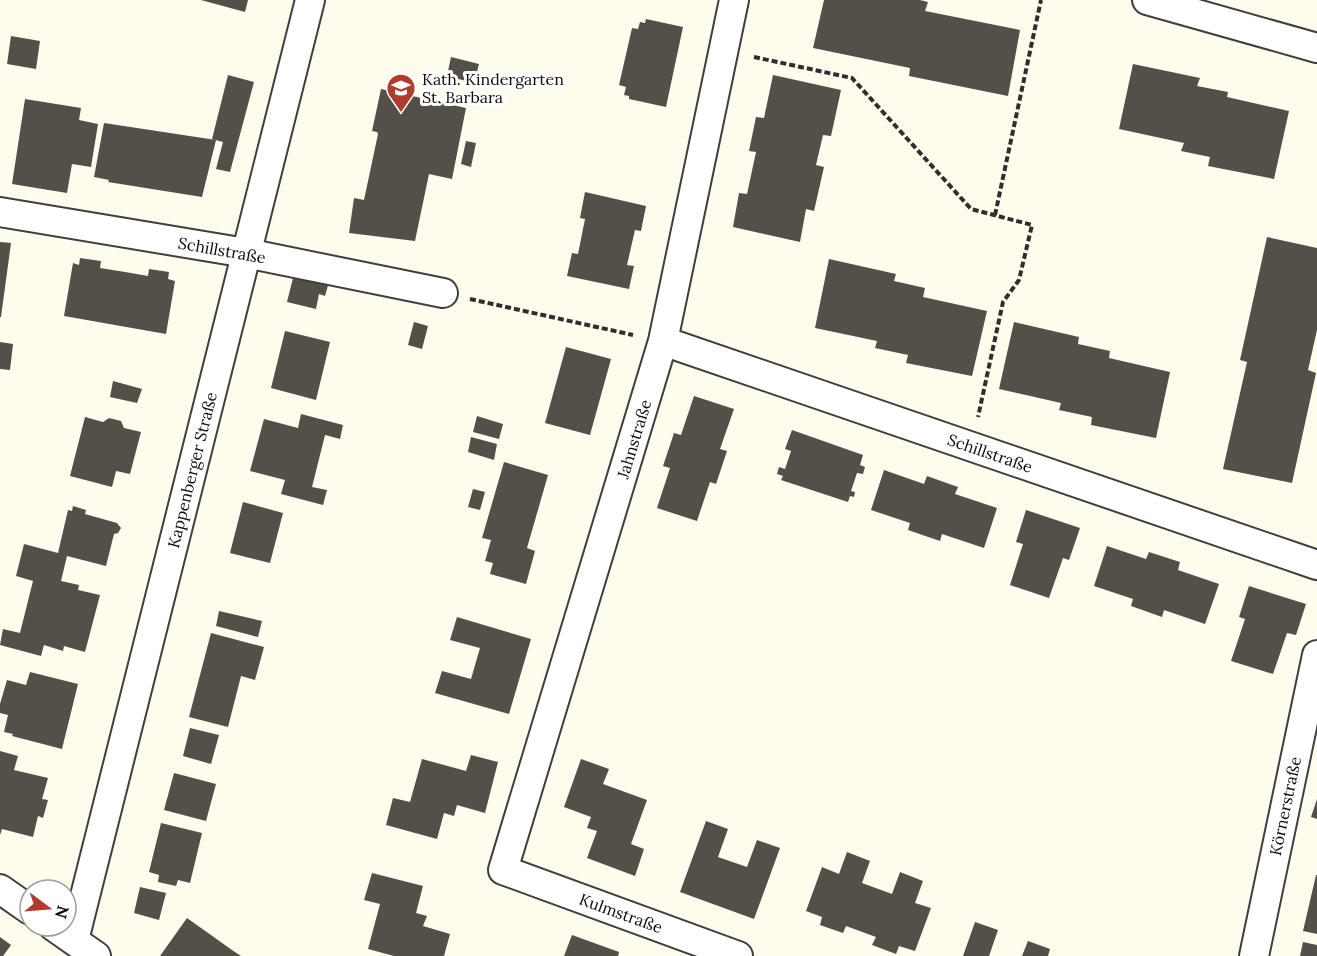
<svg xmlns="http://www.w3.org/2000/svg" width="1317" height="956" viewBox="0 0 1317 956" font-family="Lora,serif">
<rect width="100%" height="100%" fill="#fefded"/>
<path fill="#544f49" d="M 201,0 L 248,0 L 245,12 Z
M 824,0 L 920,0 L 928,2 L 925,11 L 1020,30 L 1008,96 L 909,76 L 910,68 L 813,48 Z
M 646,19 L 683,27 L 666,107 L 629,99 L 629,96 L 624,95 L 626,87 L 619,85 L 632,28 L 638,29 L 640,22 L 645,23 Z
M 11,36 L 40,41 L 36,69 L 7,64 Z
M 451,57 L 479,64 L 474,83 L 447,76 Z
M 1133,64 L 1200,78 L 1197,86 L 1228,92 L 1227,97 L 1289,111 L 1274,179 L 1208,166 L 1210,157 L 1181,151 L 1184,143 L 1119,129 Z
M 228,75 L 254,82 L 230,172 L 216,169 L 223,142 L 212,139 Z
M 773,75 L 841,90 L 831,136 L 823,135 L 816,165 L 824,167 L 814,211 L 806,209 L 800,242 L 733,227 L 739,193 L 747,194 L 756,152 L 749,151 L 756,117 L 764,118 Z
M 381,89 L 466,108 L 452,179 L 429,174 L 415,241 L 349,233 L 354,198 L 364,200 L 378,134 L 377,132 L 372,131 Z
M 25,99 L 81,108 L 79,120 L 98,124 L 91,167 L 72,164 L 67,193 L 12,184 Z
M 104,123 L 216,140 L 202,197 L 108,182 L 109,180 L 94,177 Z
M 466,141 L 476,143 L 471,167 L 461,164 Z
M 585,192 L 646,206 L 641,231 L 635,230 L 627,265 L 634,266 L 629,289 L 567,276 L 572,253 L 578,254 L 585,219 L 580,218 Z
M 1267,237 L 1317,248 L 1317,330 L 1308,370 L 1316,373 L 1292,483 L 1223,469 L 1247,362 L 1240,360 Z
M 0,242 L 11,243 L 1,317 L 0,317 Z
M 80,258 L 101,261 L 100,268 L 125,272 L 148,276 L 149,269 L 169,272 L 168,279 L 175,281 L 166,334 L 64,316 L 73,263 L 79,265 Z
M 829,259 L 896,274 L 894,281 L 925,288 L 923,297 L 987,311 L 972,376 L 906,363 L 908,355 L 875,348 L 877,341 L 815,328 Z
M 294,274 L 329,282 L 325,296 L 319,294 L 316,309 L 287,302 Z
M 414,322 L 428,326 L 422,349 L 408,345 Z
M 1014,322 L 1079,337 L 1078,344 L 1110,351 L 1109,358 L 1170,372 L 1156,438 L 1091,425 L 1092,417 L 1059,410 L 1061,403 L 999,389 Z
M 285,331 L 330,342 L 316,400 L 271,388 Z
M 0,342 L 13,344 L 10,370 L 0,369 Z
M 566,347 L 611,359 L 590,435 L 545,423 Z
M 113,381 L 142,389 L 137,403 L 110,397 Z
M 694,396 L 734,409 L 720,449 L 727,451 L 716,484 L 710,482 L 697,521 L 657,508 L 670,468 L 663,466 L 674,433 L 681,435 Z
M 301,414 L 343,425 L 340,439 L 325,435 L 312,487 L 327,490 L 323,505 L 281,494 L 285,480 L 250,471 L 264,419 L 298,428 Z
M 477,416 L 503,424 L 499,439 L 473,432 Z
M 85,417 L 103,422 L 109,418 L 121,421 L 124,428 L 141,432 L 130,474 L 116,471 L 112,487 L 70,476 Z
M 792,430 L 863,455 L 860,465 L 865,467 L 863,474 L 857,473 L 851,491 L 855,492 L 854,497 L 850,496 L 848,502 L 781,480 L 783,476 L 777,474 L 779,467 L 785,469 L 791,451 L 785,449 Z
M 471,437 L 497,444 L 494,460 L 468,452 Z
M 504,462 L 548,475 L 527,548 L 535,551 L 526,584 L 490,574 L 493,563 L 485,561 L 491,540 L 482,538 Z
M 884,470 L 924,484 L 927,476 L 958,487 L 955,494 L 997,508 L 984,548 L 942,534 L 940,541 L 908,530 L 910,523 L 871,510 Z
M 473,489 L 485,492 L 480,510 L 468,507 Z
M 243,502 L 283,513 L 270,563 L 230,553 Z
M 73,506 L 86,510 L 85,514 L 117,523 L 121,528 L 118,533 L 114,534 L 106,566 L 67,556 L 61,581 L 79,585 L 78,590 L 100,595 L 85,652 L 64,646 L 63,651 L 44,645 L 41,656 L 0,645 L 3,629 L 20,633 L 33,581 L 16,576 L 24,544 L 58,553 L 68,510 L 72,511 Z
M 1026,510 L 1080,528 L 1069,560 L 1063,558 L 1049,598 L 1010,585 L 1023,544 L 1016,542 Z
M 1107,546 L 1146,559 L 1149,552 L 1180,562 L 1178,570 L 1219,584 L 1205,624 L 1164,610 L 1162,617 L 1131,606 L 1133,599 L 1094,586 Z
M 1249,586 L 1306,604 L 1296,635 L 1287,633 L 1273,674 L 1231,661 L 1245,619 L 1239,617 Z
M 219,611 L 262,621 L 258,637 L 216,626 Z
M 457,617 L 531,639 L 509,714 L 435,693 L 442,671 L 471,679 L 480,648 L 450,640 Z
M 211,633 L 264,647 L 255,680 L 241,676 L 228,727 L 189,717 Z
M 30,672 L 78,684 L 62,749 L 12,736 L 13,734 L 4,732 L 8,715 L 0,713 L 0,704 L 7,680 L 26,685 Z
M 190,728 L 219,735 L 211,764 L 183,756 Z
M 0,751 L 18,756 L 14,770 L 48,778 L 42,799 L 48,800 L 43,818 L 38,816 L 33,837 L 2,829 L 0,835 Z
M 471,755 L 498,762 L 485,813 L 457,805 L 454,816 L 444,813 L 437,839 L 386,825 L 393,798 L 410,802 L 422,759 L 466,771 Z
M 581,759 L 609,769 L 603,784 L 647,800 L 631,844 L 644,849 L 635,876 L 587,858 L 597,831 L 587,828 L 591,817 L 564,807 Z
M 174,773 L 216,784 L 206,821 L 164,810 Z
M 1317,799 L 1317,819 L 1311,817 Z
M 706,821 L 728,829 L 718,857 L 747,867 L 757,840 L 780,848 L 754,919 L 680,892 Z
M 161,823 L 202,833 L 190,883 L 178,880 L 176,886 L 158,882 L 159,875 L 149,872 Z
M 847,852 L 870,861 L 862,883 L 892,894 L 900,872 L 923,881 L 915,903 L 931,908 L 915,951 L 899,946 L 896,954 L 872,945 L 876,937 L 846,926 L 843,933 L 820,925 L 822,917 L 806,911 L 822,867 L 839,874 Z
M 372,873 L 423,886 L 416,913 L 427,916 L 423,926 L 450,934 L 444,956 L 394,956 L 368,949 L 380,904 L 364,900 Z
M 1316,875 L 1317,875 L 1317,934 L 1303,931 Z
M 140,887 L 166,893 L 159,920 L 134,913 Z
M 187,918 L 232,950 L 241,956 L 160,956 Z
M 975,922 L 998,930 L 989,956 L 963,956 Z
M 572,935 L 619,952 L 618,956 L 564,956 Z
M 0,937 L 11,945 L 3,956 L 0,956 Z
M 1028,941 L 1050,949 L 1048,956 L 1022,956 Z
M 1303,942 L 1317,945 L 1317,956 L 1300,956 Z"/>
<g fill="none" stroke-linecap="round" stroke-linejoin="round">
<g stroke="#3f3f3f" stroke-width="32">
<path id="minor" d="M 734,0 L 663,341 L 503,870 L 738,956
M 1147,0 L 1317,48
M 0,212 L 246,253 L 443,293
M 663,341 L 1317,565
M 0,889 L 30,910
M 53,926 L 96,956
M 74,940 L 310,0
M 1254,956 L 1317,655"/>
</g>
<path stroke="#2e2e2e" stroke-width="4" stroke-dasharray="6 3" stroke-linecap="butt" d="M 754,57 L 852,78 L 971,209 L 1032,225 L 1019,280 L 1003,302 L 978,417
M 995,215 L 1041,0
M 470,299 L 633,335"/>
<use href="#minor" stroke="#fff" stroke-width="28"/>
</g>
<defs>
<g id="school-pin" transform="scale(1.5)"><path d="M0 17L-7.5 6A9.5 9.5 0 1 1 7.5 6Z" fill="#b13b2f" stroke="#fff"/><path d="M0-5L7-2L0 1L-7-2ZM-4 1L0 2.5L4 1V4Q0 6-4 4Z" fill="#fff"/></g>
</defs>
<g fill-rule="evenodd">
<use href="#school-pin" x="401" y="88"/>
</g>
<g text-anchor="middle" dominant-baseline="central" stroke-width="6" stroke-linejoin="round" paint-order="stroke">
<g font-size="16" fill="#0c0c0c" stroke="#fff" text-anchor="start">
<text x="422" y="79">Kath. Kindergarten<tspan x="422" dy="18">St. Barbara</tspan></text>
</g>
<g font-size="16" fill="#0c0c0c" stroke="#fff">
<text transform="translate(222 250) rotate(10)">Schillstraße</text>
<text transform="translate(634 439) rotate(-73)">Jahnstraße</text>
<text transform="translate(990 453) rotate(19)">Schillstraße</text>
<text transform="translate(192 470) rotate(-76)">Kappenberger Straße</text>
<text transform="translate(1285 806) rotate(-78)">Körnerstraße</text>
<text transform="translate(621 913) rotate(20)">Kulmstraße</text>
</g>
</g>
<g transform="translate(48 908) rotate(106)"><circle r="28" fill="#ffffff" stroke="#9e9e9e" stroke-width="1.5"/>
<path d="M0-4.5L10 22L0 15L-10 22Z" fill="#b13b2f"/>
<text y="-9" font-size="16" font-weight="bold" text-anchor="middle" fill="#0c0c0c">N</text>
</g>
</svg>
